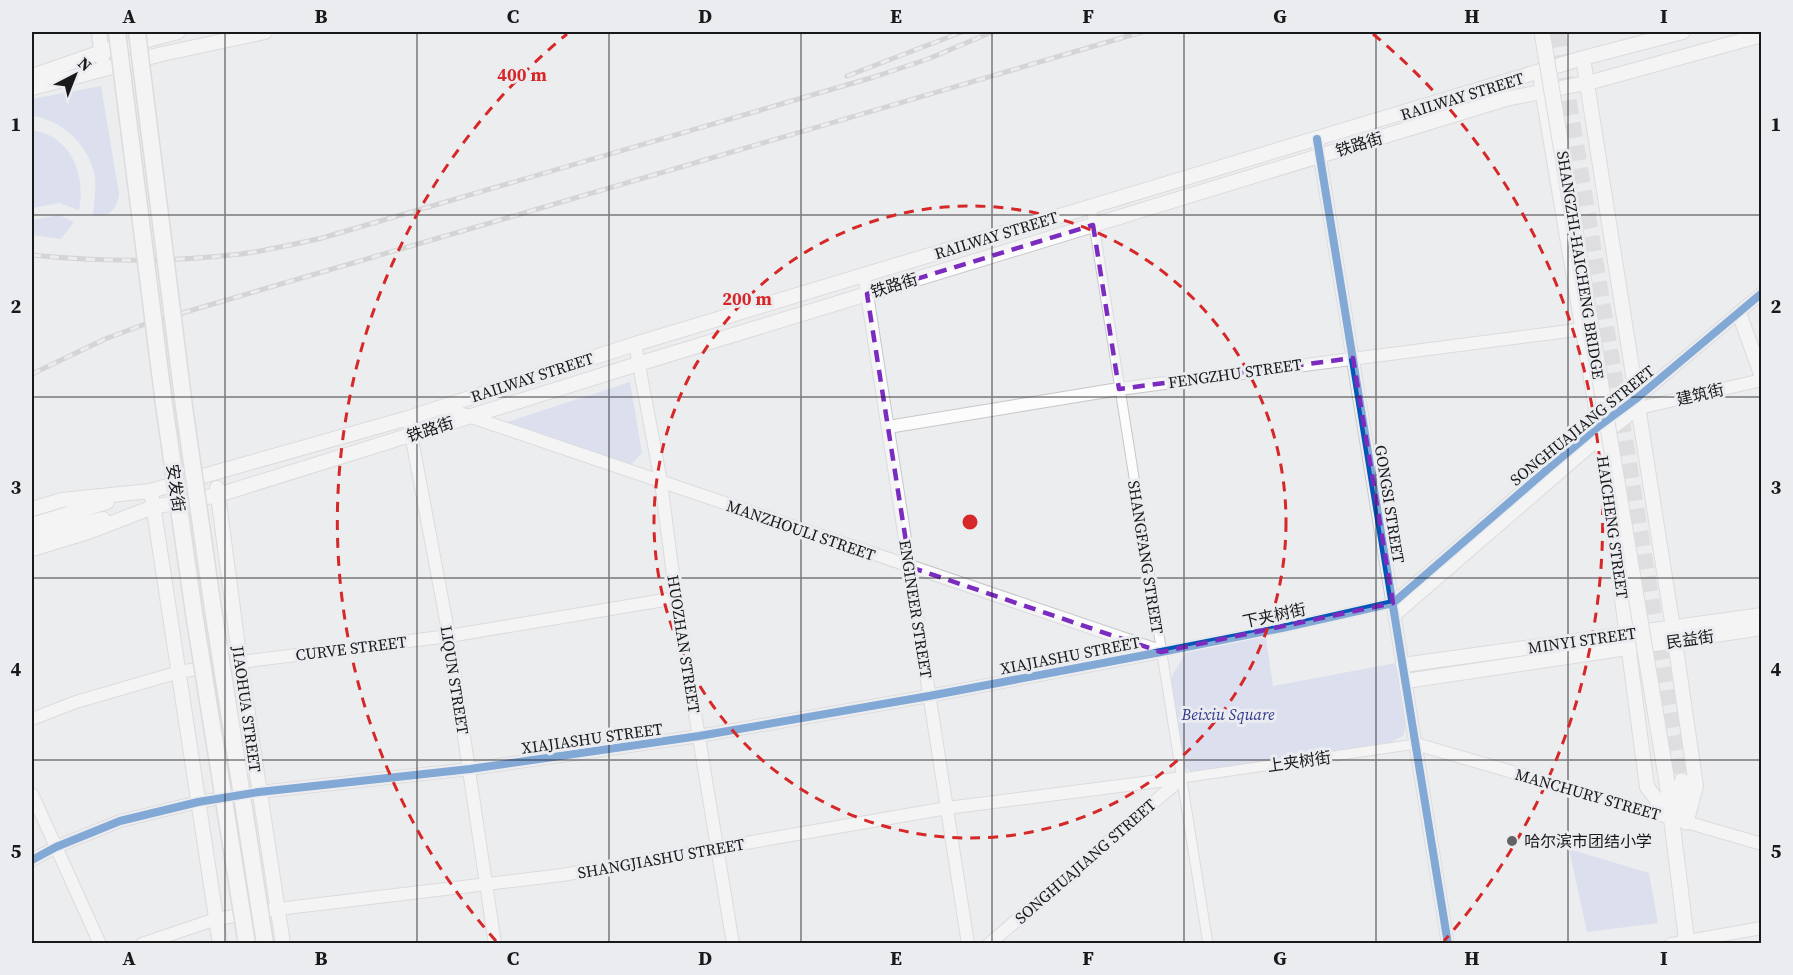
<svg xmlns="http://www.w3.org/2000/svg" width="1793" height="975" viewBox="0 0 1793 975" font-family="'Source Serif 4','Noto Sans SC',serif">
<rect width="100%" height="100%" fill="#ecedef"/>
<path fill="#c8cfed" d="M 101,86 L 119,194 C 117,210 109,218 93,215 C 94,203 96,190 95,178 C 91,147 62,119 32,116 L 32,99 Z
M 32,130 C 71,136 86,174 79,210 L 59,203 L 32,208 Z
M 59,215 L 74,222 L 61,239 L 32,235 L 32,220 Z
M 630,382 L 642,453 L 629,467 L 504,423 Z
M 1266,638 L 1273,686 L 1396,663 L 1406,722 L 1404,735 L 1390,743 L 1192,773 L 1183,765 L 1171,689 L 1172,676 L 1186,652 L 1197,646 Z
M 1569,849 L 1649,873 L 1658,923 L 1587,932 Z"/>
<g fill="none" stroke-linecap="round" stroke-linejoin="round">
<path stroke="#cccdcf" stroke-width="15" stroke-dasharray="15 8" stroke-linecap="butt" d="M 1558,32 L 1682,781"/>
<g stroke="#c7c7c9" stroke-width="11">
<path id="minor" d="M 1091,206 L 1208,944
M 1161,652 L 1282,628 L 1393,603
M 1182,778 L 1416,744"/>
</g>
<g stroke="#c7c7c9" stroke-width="14">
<path id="tertiary" d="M 1317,139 L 1448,944
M 864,275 L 968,944
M 635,344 L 661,482 L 676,598 L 733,944
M 442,407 L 1160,651
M 408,418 L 449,636 L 495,944
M 888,427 L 1119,389 L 1584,329
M 1393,603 L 1549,468 L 1599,426 L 1637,398 L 1762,293
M 1395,615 L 1601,437 L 1639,408 L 1762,380
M 32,719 L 76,702 L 179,672 L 240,662 L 449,636 L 676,598
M 1416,744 L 1671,818
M 32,794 L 100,944
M 1686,822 L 1762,844
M 32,860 L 56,847 L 120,821 L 198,802 L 259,792 L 470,769 L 699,736 L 929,696 L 1161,652
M 142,944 L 216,919 L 278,909 L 562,875 L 947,808 L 1182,778
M 989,944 L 1182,778
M 1671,944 L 1762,928"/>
</g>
<g stroke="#c7c7c9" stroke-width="16">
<path id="secondary" d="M 99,32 L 102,59
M 1583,58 L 1673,628 L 1696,786 L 1687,820
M 32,76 L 101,52 L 178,32
M 1541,83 L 1599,426 L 1647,787 L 1671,818
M 32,88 L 162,54 L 265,32
M 1739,313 L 1762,377
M 217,488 L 240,662 L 283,944
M 152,498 L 220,944
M 32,509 L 62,500 L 150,491 L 408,418 L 635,344 L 1583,58 L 1683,32
M 32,525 L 107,502
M 32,535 L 103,519
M 32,549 L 91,531 L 153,507 L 218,495 L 638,364 L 1506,99 L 1595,81 L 1762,35
M 1403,665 L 1762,615
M 1406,681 L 1762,628"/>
</g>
<g stroke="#c7c7c9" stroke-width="17">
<path id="primary" d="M 1682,781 L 1686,822
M 1667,782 L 1687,944"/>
</g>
<use href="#minor" stroke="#fcfcfd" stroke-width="9"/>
<use href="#tertiary" stroke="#fcfcfd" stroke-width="12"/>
<use href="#secondary" stroke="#fcfcfd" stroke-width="14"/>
<use href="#primary" stroke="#fcfcfd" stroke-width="15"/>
<g stroke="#b6b7b7" stroke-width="5">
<path id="rail" d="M 847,76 L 962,32
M 32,255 C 101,262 172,262 241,254 C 269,250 295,244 322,238 L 874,77 L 928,59 L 992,32
M 32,374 L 105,339 L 148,323 L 1142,32"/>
</g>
<use href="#rail" stroke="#ebecf0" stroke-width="3" stroke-dasharray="9" stroke-linecap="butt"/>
<g stroke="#c7c7c9" stroke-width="17" stroke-linecap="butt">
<path id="primary-bridge" d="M 1542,32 L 1667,782"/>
</g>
<g stroke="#c7c7c9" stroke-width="19" stroke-linecap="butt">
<path id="trunk-bridge" d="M 117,32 L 164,404 L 194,613 L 247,944
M 137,32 L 184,407 L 213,609 L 265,944"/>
</g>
<use href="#primary-bridge" stroke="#fcfcfd" stroke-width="15"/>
<use href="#trunk-bridge" stroke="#fcfcfd" stroke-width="16"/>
<g stroke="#ebecf0" stroke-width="11">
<path id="cycleway" d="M 1317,139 L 1448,944
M 32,860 L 56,847 L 120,821 L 198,802 L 259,792 L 470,769 L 699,736 L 929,696 L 1161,652 L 1282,628 L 1393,603 L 1549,468 L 1599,426 L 1637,398 L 1762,293"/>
</g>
<use href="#cycleway" stroke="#0057b8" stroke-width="8"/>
</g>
<path d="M0 0H1793V975H0ZM 1093,225 L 1119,389 L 1353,358 L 1393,603 L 1161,652 L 910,567 L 867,294 Z" fill="#ecedef" fill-opacity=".55" fill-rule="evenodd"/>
<path fill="none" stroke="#7b2cbf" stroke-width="4.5" stroke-dasharray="12 8" stroke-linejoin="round" d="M 1093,225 L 1119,389 L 1353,358 L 1393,603 L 1161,652 L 910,567 L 867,294 Z"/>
<path fill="none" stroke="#19191b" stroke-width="1.5" stroke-opacity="0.55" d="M 225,32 L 225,944M 417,32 L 417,944M 609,32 L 609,944M 801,32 L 801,944M 992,32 L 992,944M 1184,32 L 1184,944M 1376,32 L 1376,944M 1568,32 L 1568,944M 32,215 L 1762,215M 32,397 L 1762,397M 32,578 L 1762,578M 32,760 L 1762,760"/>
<g fill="none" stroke="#d62828" stroke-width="3" stroke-dasharray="10 8">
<circle cx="970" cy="522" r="316"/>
<path d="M496 941A633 633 0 0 1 567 34M1373 34A633 633 0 0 1 1444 941"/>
</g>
<circle fill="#636365" stroke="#ebecf0" stroke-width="2" cx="1512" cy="841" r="6"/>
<g text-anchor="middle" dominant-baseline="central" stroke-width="6" stroke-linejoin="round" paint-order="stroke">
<g font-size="16" fill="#19191b" stroke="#ebecf0">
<text transform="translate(1462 96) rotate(-17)">RAILWAY STREET</text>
<text transform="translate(1359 144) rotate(-17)">铁路街</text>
<text transform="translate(996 235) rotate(-17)">RAILWAY STREET</text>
<text transform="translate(1581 265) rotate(81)">SHANGZHI-HAICHENG BRIDGE</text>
<text transform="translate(894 285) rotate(-17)">铁路街</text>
<text transform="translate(1235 373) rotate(-8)">FENGZHU STREET</text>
<text transform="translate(532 377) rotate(-18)">RAILWAY STREET</text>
<text transform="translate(1700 394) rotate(-13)">建筑街</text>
<text transform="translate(1582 425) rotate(-39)">SONGHUAJIANG STREET</text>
<text transform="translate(430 429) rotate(-18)">铁路街</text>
<text transform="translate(176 488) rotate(82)">安发街</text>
<text transform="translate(1390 504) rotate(81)">GONGSI STREET</text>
<text transform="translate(1613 527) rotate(82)">HAICHENG STREET</text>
<text transform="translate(801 530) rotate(19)">MANZHOULI STREET</text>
<text transform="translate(1146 557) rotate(81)">SHANGFANG STREET</text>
<text transform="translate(916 609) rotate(81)">ENGINEER STREET</text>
<text transform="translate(1274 615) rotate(-12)">下夹树街</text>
<text transform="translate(1690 639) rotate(-8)">民益街</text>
<text transform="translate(1582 640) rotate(-8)">MINYI STREET</text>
<text transform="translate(684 644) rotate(81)">HUOZHAN STREET</text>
<text transform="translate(351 648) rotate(-7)">CURVE STREET</text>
<text transform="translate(1070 655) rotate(-11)">XIAJIASHU STREET</text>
<text transform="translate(455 680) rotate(81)">LIQUN STREET</text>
<text transform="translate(247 709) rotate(82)">JIAOHUA STREET</text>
<text transform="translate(592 738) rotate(-8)">XIAJIASHU STREET</text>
<text transform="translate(1299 761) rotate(-8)">上夹树街</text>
<text transform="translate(1588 794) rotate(16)">MANCHURY STREET</text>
<text transform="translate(661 858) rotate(-10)">SHANGJIASHU STREET</text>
<text transform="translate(1085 861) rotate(-41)">SONGHUAJIANG STREET</text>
</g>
<g font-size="16" font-style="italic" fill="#31388c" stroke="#ebecf0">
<text x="1228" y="714">Beixiu Square</text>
</g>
<g font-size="16" fill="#19191b" stroke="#ebecf0" text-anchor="start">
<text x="1524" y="841">哈尔滨市团结小学</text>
</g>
</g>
<circle cx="970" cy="522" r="9" fill="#d62828" stroke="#ebecf0" stroke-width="3"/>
<g font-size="18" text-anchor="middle" font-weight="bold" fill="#d62828" stroke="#ebecf0" stroke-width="6" stroke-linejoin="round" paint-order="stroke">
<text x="522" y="81">400 m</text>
<text x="747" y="305">200 m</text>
</g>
<rect width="1793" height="975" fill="none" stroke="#ebecf0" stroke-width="66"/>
<g transform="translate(75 75) rotate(42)" stroke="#ebecf0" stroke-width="4.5" paint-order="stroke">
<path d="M0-4.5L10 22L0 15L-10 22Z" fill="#19191b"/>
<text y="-9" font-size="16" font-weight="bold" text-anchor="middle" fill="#19191b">N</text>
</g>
<rect x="33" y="33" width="1727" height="909" fill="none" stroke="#19191b" stroke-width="2"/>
<g font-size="20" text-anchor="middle" font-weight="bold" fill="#19191b">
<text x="129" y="23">A</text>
<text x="321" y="23">B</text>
<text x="513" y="23">C</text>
<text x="705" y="23">D</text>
<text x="896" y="23">E</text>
<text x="1088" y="23">F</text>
<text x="1280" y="23">G</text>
<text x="1472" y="23">H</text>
<text x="1664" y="23">I</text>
<text x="16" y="131">1</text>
<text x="1776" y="131">1</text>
<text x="16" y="313">2</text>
<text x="1776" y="313">2</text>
<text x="16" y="494">3</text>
<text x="1776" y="494">3</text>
<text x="16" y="676">4</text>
<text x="1776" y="676">4</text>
<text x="16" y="858">5</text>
<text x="1776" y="858">5</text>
<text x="129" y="965">A</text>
<text x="321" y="965">B</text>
<text x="513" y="965">C</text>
<text x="705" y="965">D</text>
<text x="896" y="965">E</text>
<text x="1088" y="965">F</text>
<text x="1280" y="965">G</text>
<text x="1472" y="965">H</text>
<text x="1664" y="965">I</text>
</g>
</svg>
